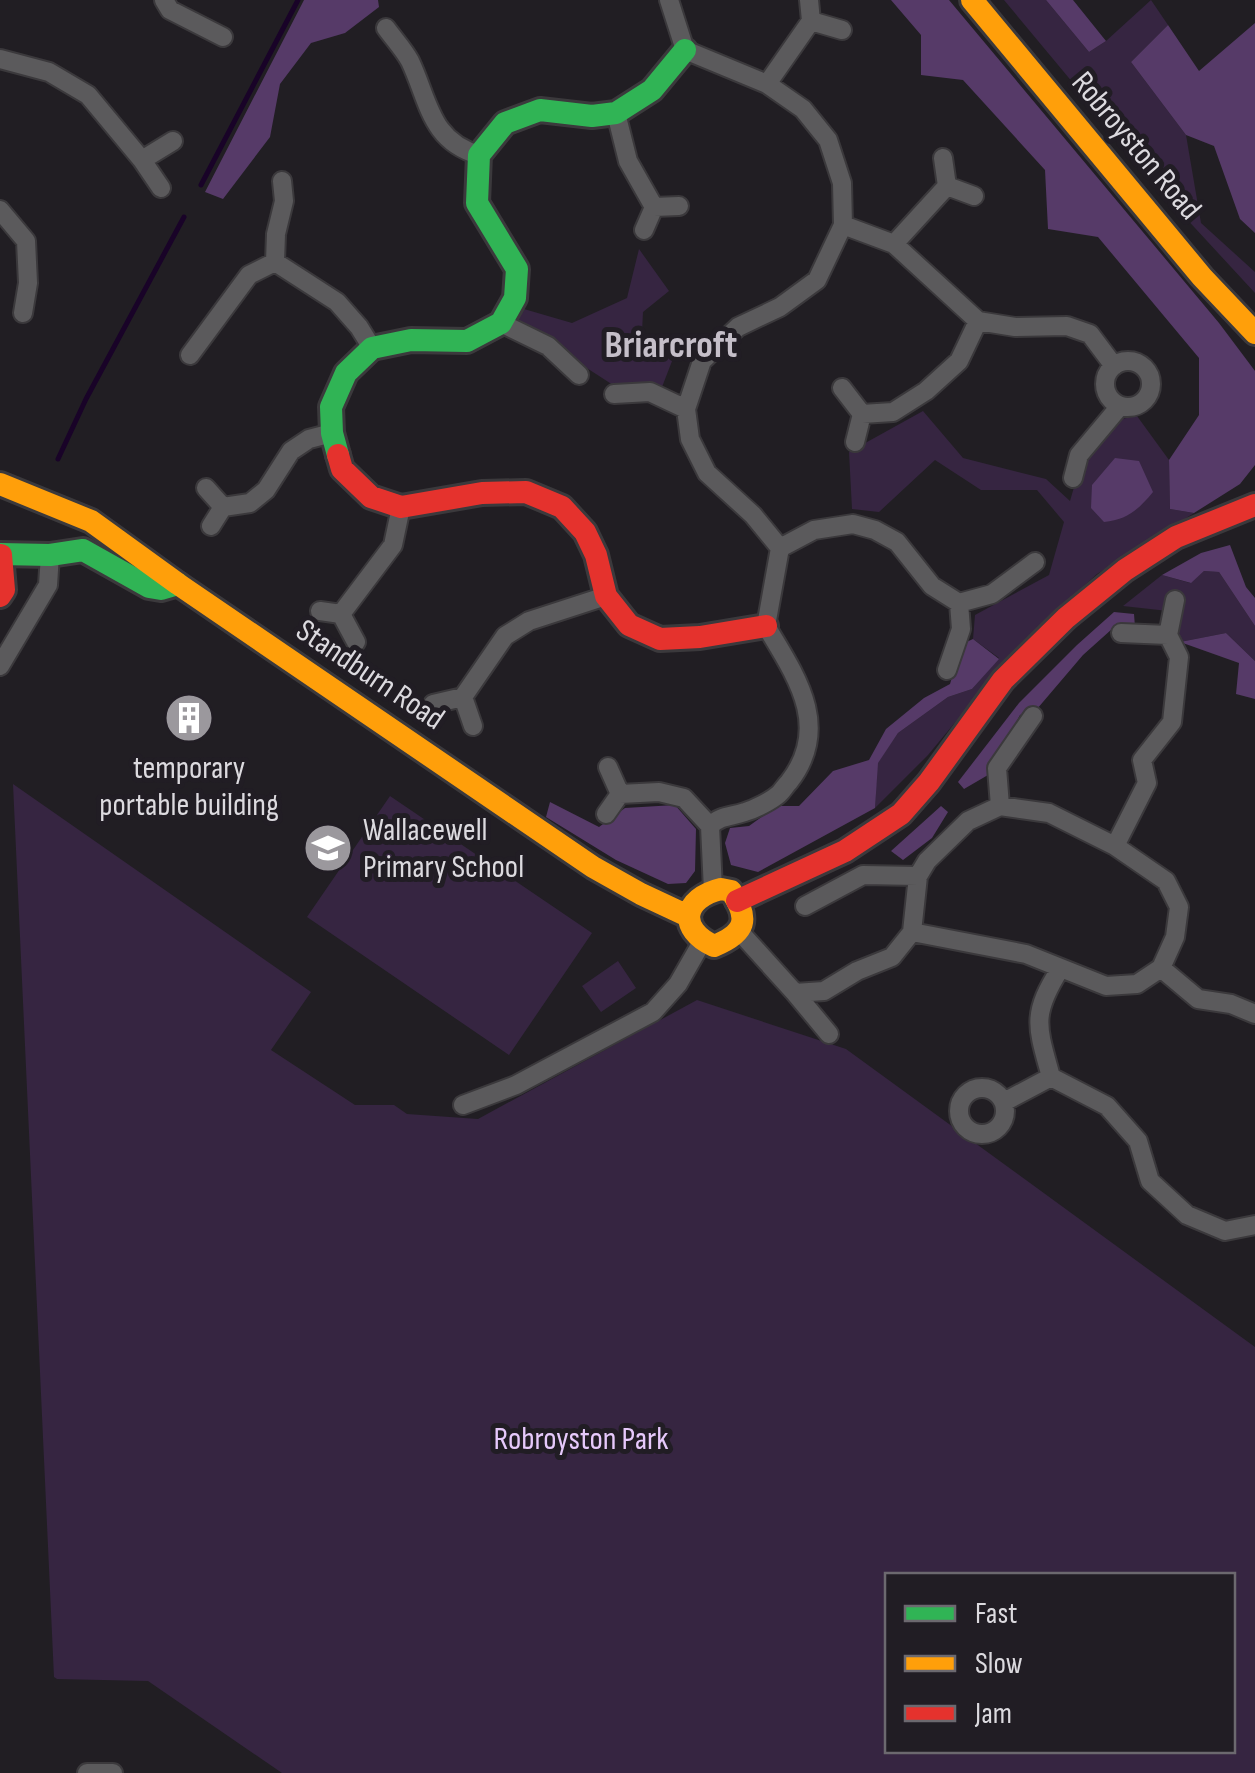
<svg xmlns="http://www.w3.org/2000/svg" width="1255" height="1773" viewBox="0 0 1255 1773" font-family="'Sofia Sans Condensed',sans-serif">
<rect width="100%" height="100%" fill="#211e23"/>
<path fill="#362541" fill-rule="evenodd" d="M 1004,0 L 1046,0 L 1089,52 L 1106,41 L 1151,0 L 1168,25 L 1131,62 L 1186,135 L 1201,223 L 1255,272 L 1255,293 L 1183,215 Z
M 639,249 L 669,291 L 643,312 L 642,332 L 674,356 L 662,387 L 613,385 L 511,319 L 524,309 L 572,323 L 627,298 Z
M 923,411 L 963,458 L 1046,479 L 1070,501 L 1083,456 L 1116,420 L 1137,416 L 1169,460 L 1170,509 L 1194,513 L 1097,574 L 1021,643 L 928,755 L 875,808 L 877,763 L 898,733 L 948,697 L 972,689 L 999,658 L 973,639 L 975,615 L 1049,575 L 1064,522 L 1037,490 L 981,490 L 935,460 L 879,512 L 852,509 L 849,452 Z
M 1204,571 L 1219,572 L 1255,626 L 1255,661 L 1226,633 L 1180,642 L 1177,612 L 1123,606 L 1162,575 L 1190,583 Z
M 13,784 L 311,992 L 271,1050 L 355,1105 L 394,1105 L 407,1114 L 478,1119 L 697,1000 L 846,1049 L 1255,1347 L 1255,1773 L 282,1773 L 148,1681 L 57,1679 L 54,1677 ZM 888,1576 L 1232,1576 L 1232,1750 L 888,1750 Z
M 390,796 L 592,933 L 509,1055 L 307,917 Z
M 618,961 L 636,988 L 601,1012 L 582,986 Z"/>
<path fill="#563a68" d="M 304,0 L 378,0 L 379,7 L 345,33 L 311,43 L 280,84 L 270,137 L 223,199 L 205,192 Z
M 891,0 L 949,0 L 1219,323 L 1255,371 L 1255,465 L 1240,484 L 1194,513 L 1170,509 L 1169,460 L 1199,415 L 1199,358 L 1098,237 L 1048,229 L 1045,170 L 963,80 L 921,75 L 921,35 Z
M 1046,0 L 1073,0 L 1106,41 L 1089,52 Z
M 1255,23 L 1255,233 L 1240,219 L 1214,146 L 1186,135 L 1131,62 L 1168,25 L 1199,71 Z
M 1115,458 L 1139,461 L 1153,492 C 1139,509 1127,520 1104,522 L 1091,508 L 1092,485 Z
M 1230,545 L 1246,587 L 1255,598 L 1255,626 L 1219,572 L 1204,571 L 1191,583 L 1162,575 L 1201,553 Z
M 1114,612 L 1134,614 L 1135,627 L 1112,629 L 1083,655 L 1037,709 L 1020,715 L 988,775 L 964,789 L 958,782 L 1019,703 L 1077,645 Z
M 1226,633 L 1255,661 L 1255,699 L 1236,694 L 1239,663 L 1180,642 Z
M 973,639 L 999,659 L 972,689 L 948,697 L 898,733 L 878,763 L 875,808 L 758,872 L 731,865 L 725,843 L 730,828 L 749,826 L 777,806 L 799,806 L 833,771 L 869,760 L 886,729 L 924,698 L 950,684 L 962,644 Z
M 550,802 L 599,827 L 625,808 L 675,805 L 696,829 L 695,871 L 686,883 L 668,884 L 616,860 L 546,817 Z
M 941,806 L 948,812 L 932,838 L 903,860 L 891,851 Z"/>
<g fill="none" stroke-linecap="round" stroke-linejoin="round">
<path stroke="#190328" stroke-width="5" d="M 201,185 L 298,0
M 58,459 L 86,399 L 184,217"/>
<g stroke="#3b393c" stroke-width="22">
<path id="street" d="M 164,0 L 170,10 L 223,37
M 669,0 L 685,50 L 767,84 L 803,109 L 828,140 L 842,183 L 843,225 L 817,280 L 780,307 L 738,327 L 702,361 L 686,409 L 690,439 L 707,473 L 753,515 L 780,548 L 766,626 C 796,676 832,727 789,782 C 785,786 783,790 779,794 C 771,801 755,809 745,812 C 731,817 721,815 710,826 L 713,890
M 809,0 L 811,21 L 842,30
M 386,28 C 394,39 404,50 410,61 C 429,101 430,141 479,155
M 0,59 L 49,72 L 88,95 L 142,160 L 161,188
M 767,84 L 811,21
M 616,113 L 628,161 L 654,207
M 943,158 L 947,186 L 974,196
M 142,160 L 173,141
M 0,210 L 26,241 L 28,283 L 23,313
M 843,225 L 894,244 L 978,321 L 1015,327 L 1067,326 L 1090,334 L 1114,366
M 644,230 L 654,207 L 679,206
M 894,244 L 947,186
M 275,262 L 337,302 L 359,327 L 372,348
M 501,323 L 548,346 L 579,375
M 190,355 L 249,275 L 275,262 L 276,234 L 284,201 L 282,181
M1105 384a23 23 0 1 1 46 0a23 23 0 1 1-46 0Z
M 842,388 L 862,414 L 855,442
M 614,394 L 650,392 L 686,409
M 862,414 L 893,412 L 926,391 L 959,361 L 978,321
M 1073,478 L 1079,455 L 1120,406
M 206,488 L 223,507 L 211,526
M 223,507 L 250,503 L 266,490 L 291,451 L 309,439 L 332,433
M 780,548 L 814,530 L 853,524 L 875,530 L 897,542 L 932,586 L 959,603 L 992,594 L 1035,562
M 320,611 L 341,614 L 356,642
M 341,614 L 393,545 L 401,507
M 1168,635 L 1175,600
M 0,666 L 48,585 L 50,555
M 947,670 L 961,629 L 959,603
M 463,697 L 505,636 L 529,621 L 606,596
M 433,704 L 463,697 L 473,726
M 620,794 L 659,792 L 684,798 L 710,826
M 1000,806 L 997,768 L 1033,716
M 606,814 L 620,794 L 608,767
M 1115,846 L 1147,783 L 1142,760 L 1172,722 L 1179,657 L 1168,635 L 1121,633
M 805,906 L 863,875 L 918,876
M 739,931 L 795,993 L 829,1034
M 912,932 L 918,876 L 927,861 L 968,821 L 1000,806 L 1049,813 L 1115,846 L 1166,881 L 1179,907 L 1175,937 L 1161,968
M 1161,968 L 1198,999 L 1231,1004 L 1255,1014
M 1060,969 C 1031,1015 1037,1026 1051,1077 L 1107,1106 L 1138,1141 L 1150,1181 L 1187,1215 L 1225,1231 L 1255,1225
M 795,993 L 824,991 L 857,971 L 892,957 L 912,932 L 1026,954 L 1106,986 L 1137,984 L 1161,968
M959 1111a23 23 0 1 1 46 0a23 23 0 1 1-46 0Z
M 1004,1102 L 1051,1077
M 463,1105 L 516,1085 L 653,1012 L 678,984 L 702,942
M 87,1773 L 113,1773"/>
</g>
<g stroke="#3b393c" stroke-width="28">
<path id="fast" d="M 338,455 L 332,433 L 331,407 L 346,373 L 372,348 L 411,340 L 467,341 L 501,323 L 515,298 L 517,269 L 477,203 L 479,155 L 505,123 L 540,110 L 592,116 L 616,113 L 652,90 L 685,50
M 0,554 L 50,555 L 83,550 L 149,587 L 161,589 L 178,584"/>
</g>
<g stroke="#3b393c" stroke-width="28">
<path id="slow" d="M 972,0 L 1202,277 L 1255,333
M 0,484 L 91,521 L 178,584 L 593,867 L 641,894 L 688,916
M 721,889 L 731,891 C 750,919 746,933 714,946 C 677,929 683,898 721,889 Z"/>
</g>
<g stroke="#3b393c" stroke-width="28">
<path id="jam" d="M 338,455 L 342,469 L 371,497 L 401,507 L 482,493 L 526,492 L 562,507 L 585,532 L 596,555 L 606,596 L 629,625 L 660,639 L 700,637 L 766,626
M 0,596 L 4,590 L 1,555
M 737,901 L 845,851 L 901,814 L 929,782 L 1003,680 L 1066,618 L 1125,570 L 1176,537 L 1255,505"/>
</g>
<use href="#street" stroke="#5b5a5c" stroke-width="18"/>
<use href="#fast" stroke="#30b455" stroke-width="22"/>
<use href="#slow" stroke="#ff9f0a" stroke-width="22"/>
<use href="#jam" stroke="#e5322d" stroke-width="22"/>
</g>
<defs>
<g id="building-disc" transform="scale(2.5)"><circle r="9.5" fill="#9b989d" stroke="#211d24"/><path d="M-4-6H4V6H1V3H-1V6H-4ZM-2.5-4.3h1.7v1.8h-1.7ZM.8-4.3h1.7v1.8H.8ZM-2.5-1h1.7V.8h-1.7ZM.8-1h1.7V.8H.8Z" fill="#fff"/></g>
<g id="school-disc" transform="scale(2.5)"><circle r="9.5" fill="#9b989d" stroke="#211d24"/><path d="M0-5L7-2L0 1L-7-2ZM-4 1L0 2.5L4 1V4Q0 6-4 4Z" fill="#fff"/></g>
</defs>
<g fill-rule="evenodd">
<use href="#building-disc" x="189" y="718"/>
<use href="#school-disc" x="328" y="848"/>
</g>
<g text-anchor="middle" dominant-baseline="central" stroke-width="10" stroke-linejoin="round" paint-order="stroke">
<g font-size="32" fill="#dcdadf" stroke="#211d24">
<text transform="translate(1136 146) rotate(50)">Robroyston Road</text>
<text transform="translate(370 675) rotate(34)">Standburn Road</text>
</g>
<g font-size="32" fill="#dcdadf" stroke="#211d24">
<text x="189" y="768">temporary<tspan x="189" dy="37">portable building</tspan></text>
<text x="363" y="830" text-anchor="start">Wallacewell<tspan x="363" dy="37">Primary School</tspan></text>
</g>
<g font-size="32" fill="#e6c9fb" stroke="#211d24">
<text x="581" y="1439">Robroyston Park</text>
</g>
<g font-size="38" font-weight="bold" fill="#c5bfc9" stroke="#211d24">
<text x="671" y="345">Briarcroft</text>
</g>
</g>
<rect x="885" y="1573" width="350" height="180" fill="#211d24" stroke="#6c696f" stroke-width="2.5"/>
<rect x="905" y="1606" width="50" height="15" fill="#30b455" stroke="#6c696f" stroke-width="2.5"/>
<text x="975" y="1623" font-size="30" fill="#dcdadf">Fast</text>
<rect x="905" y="1656" width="50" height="15" fill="#ff9f0a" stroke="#6c696f" stroke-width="2.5"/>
<text x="975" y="1673" font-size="30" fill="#dcdadf">Slow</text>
<rect x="905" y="1706" width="50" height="15" fill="#e5322d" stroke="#6c696f" stroke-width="2.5"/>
<text x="975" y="1723" font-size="30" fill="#dcdadf">Jam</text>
</svg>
